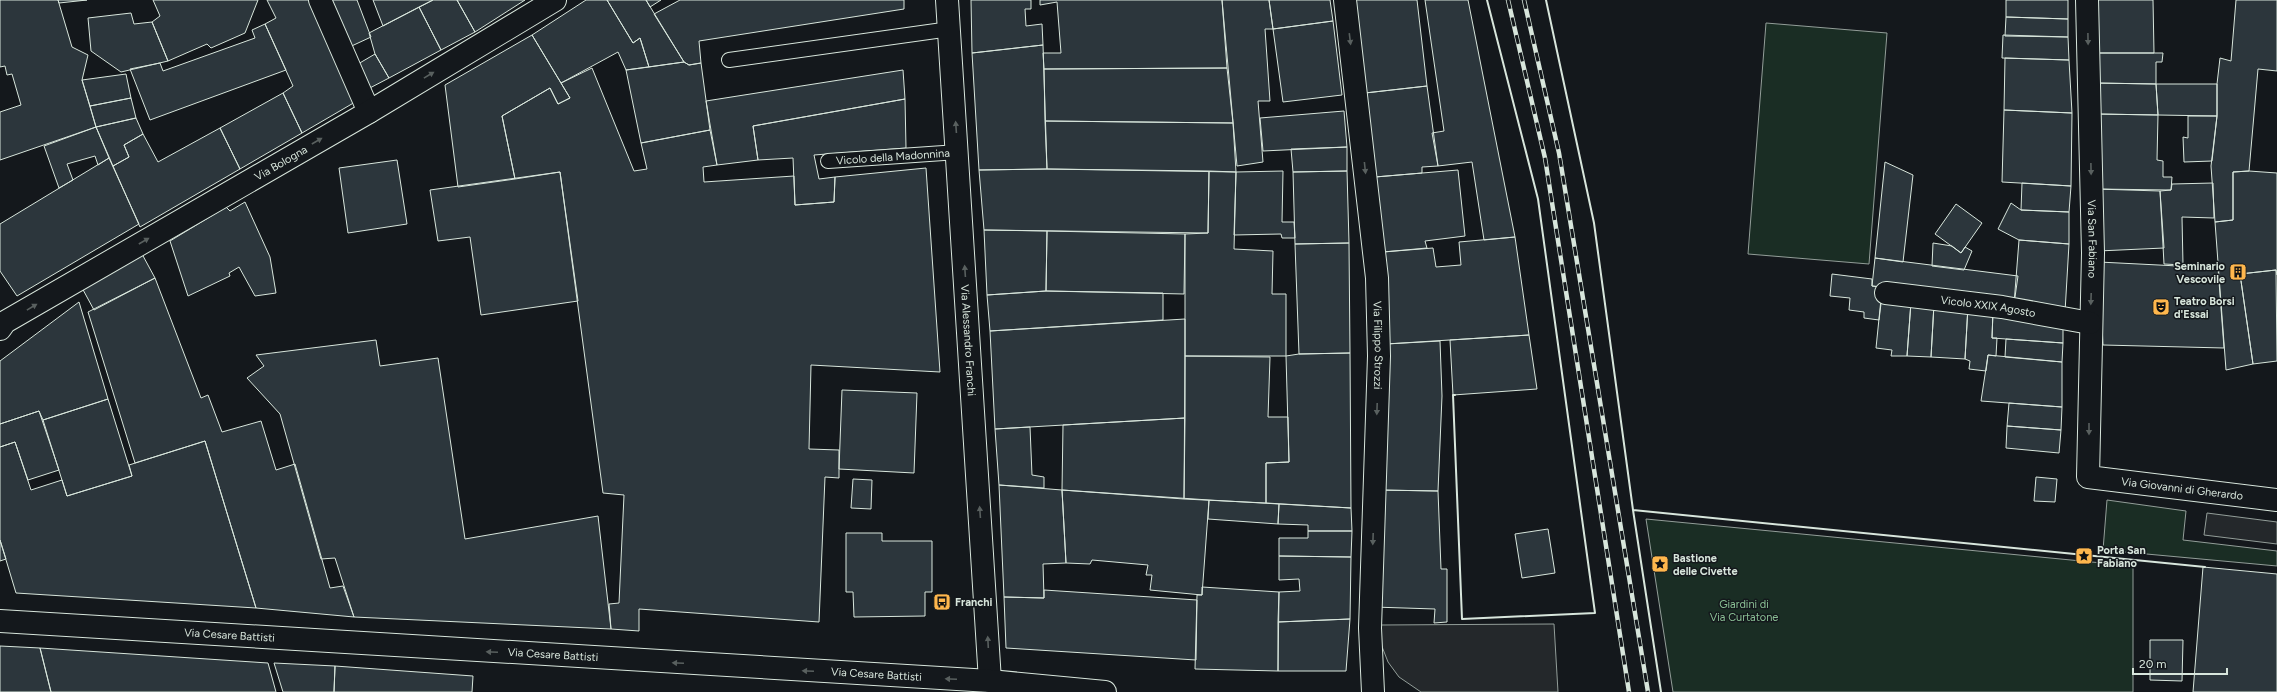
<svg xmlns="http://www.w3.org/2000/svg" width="2277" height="692" viewBox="0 0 2277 692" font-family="Figtree,sans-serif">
<rect width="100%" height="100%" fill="#14181c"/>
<path fill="#1a2d24" stroke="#939e99" d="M 1766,23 L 1887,33 L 1869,264 L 1748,254 Z
M 2107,500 L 2186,511 L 2183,540 L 2277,551 L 2277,566 L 2103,550 Z
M 1646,519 L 2133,566 L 2133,692 L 1673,692 Z"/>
<path fill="#24282b" stroke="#939e99" d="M 2207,513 L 2277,522 L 2277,544 L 2204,535 Z
M 1554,624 L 1558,692 L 1421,692 L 1399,677 L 1388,662 L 1381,644 L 1380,625 Z"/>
<path fill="#2c363c" stroke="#d8e6dc" d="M 0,0 L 58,0 L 72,47 L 88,55 L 82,80 L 96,127 L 0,160 L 0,112 L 21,105 L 12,74 L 7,75 L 5,66 L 0,67 Z
M 58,0 L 87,0 L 59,3 Z
M 153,0 L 258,0 L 245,33 L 211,48 L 207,44 L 168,61 L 152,22 L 160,16 Z
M 267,0 L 317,0 L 362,98 L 302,133 L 283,93 L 293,86 L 265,24 L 276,18 Z
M 324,0 L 357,0 L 371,37 L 343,50 Z
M 373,0 L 433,0 L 383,26 Z
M 433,0 L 457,0 L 475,32 L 441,50 L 419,7 Z
M 457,0 L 525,0 L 475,32 Z
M 586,0 L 607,0 L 633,43 L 640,38 L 649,67 L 626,70 L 618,52 L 561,83 L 532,35 Z
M 607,0 L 646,0 L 684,62 L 649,67 L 640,38 L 633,43 Z
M 646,0 L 661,0 L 650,7 Z
M 680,0 L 904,0 L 904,9 L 699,41 L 701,63 L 689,65 L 684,62 L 654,14 Z
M 971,0 L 1031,0 L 1031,9 L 1025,9 L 1026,26 L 1042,24 L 1043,45 L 972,53 Z
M 1040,0 L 1222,0 L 1227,68 L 1044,69 L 1043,53 L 1061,53 L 1057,2 L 1040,5 Z
M 1222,0 L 1269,0 L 1273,29 L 1265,29 L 1270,101 L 1258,101 L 1263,162 L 1237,166 Z
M 1269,0 L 1330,0 L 1333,21 L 1273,29 Z
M 1354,0 L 1417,0 L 1427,86 L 1365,93 Z
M 1425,0 L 1468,0 L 1515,237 L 1484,240 L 1472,162 L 1438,166 L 1432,133 L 1444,131 Z
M 2006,0 L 2068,0 L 2068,19 L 2006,17 Z
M 2093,0 L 2153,0 L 2154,53 L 2094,53 Z
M 2236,0 L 2277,0 L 2277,71 L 2258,69 L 2249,171 L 2233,172 L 2233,220 L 2215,222 L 2211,166 L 2217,116 L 2217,84 L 2220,58 L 2231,61 Z
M 419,7 L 441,50 L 389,78 L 375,54 L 369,33 Z
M 131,13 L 134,24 L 152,22 L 168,61 L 121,72 L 91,51 L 88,18 Z
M 2006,17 L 2068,19 L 2068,37 L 2005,36 Z
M 1333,21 L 1342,95 L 1283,102 L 1273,29 Z
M 265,24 L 286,70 L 150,120 L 130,69 L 160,63 L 163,71 L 255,38 L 252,30 Z
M 532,35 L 570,98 L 558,104 L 550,88 L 502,116 L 515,179 L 458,187 L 445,85 Z
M 2003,35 L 2068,37 L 2069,60 L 2002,58 Z
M 1043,45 L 1047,169 L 979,170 L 972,53 Z
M 2094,53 L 2163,53 L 2162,62 L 2156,62 L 2156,84 L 2095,83 Z
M 375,54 L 389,78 L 366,90 L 358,64 Z
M 2005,58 L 2069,60 L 2072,113 L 2004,110 Z
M 684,62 L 689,65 L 701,63 L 710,130 L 641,143 L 626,70 Z
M 592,68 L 634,171 L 647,169 L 641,143 L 710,130 L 717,165 L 703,167 L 704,182 L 794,176 L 795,205 L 834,202 L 835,177 L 926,168 L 940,372 L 811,365 L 809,449 L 839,450 L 839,478 L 825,477 L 819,622 L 639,609 L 639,631 L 611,629 L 609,604 L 619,603 L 624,495 L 603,493 L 560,172 L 515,179 L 502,116 L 550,88 L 558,104 L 570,98 L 561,83 Z
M 1227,68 L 1233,123 L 1045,121 L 1044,69 Z
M 903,70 L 905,99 L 753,126 L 758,160 L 717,165 L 706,101 Z
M 126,74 L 131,98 L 90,106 L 82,80 Z
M 2095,83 L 2156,84 L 2158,115 L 2097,114 Z
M 2156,84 L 2217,84 L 2217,116 L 2158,115 Z
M 1427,86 L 1438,166 L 1422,167 L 1422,173 L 1375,177 L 1365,93 Z
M 283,93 L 302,133 L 240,169 L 220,128 Z
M 131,98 L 136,118 L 96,127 L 90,106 Z
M 905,99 L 906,148 L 814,155 L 819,179 L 835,177 L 834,202 L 795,205 L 793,158 L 758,160 L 753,126 Z
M 2004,110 L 2072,113 L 2071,186 L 2002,182 Z
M 1344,111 L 1347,147 L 1263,151 L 1260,118 Z
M 2097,114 L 2158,115 L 2157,160 L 2163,161 L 2163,177 L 2172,177 L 2171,190 L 2096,189 Z
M 2188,116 L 2217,116 L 2212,161 L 2184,162 L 2183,137 L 2188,138 Z
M 136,118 L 143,134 L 124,145 L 129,157 L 113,166 L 96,127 Z
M 1045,121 L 1233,123 L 1236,172 L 1047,169 Z
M 96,127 L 109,158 L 98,165 L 95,156 L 67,164 L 73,180 L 59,188 L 44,146 Z
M 220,128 L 240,169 L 140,227 L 113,166 L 129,157 L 124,145 L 143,134 L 158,162 Z
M 1347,147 L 1347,171 L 1293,172 L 1291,149 Z
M 109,158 L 139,224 L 17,296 L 0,271 L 0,224 Z
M 397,160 L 407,224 L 348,233 L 339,168 Z
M 1885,162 L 1913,175 L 1903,262 L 1875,258 Z
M 1047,169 L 1209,171 L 1208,233 L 984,230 L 979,170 Z
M 1458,170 L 1465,236 L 1425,241 L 1427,248 L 1383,252 L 1375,177 Z
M 1209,171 L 1236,172 L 1234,249 L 1273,251 L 1272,294 L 1286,294 L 1286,356 L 1185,356 L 1185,234 L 1208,233 Z
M 1283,171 L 1282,222 L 1294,222 L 1295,238 L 1282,238 L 1281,234 L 1234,235 L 1236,172 Z
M 1347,171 L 1349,243 L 1295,244 L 1293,172 Z
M 2249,171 L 2277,173 L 2277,275 L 2276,270 L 2240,274 L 2253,364 L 2226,370 L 2215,222 L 2233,220 L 2233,172 Z
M 560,172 L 578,301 L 481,315 L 470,237 L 438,241 L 430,190 Z
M 2022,183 L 2071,186 L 2069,212 L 2021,210 Z
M 2213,183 L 2214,218 L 2182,217 L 2183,265 L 2164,264 L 2160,191 L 2171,190 L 2172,184 Z
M 2096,189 L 2160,191 L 2164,248 L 2098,251 Z
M 245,202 L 270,257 L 276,293 L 255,296 L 239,267 L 229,273 L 230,276 L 188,296 L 170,241 L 226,207 L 230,211 Z
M 2011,203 L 2021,210 L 2069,212 L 2069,244 L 2019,240 L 1998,229 Z
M 1956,204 L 1982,223 L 1961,253 L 1935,234 Z
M 984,230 L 1047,231 L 1046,291 L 987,295 Z
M 1047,231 L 1185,234 L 1184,294 L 1046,291 Z
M 1515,237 L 1529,335 L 1386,344 L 1383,252 L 1433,248 L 1436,267 L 1461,265 L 1459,242 Z
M 2019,240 L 2069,244 L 2065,312 L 2014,304 Z
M 1349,243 L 1350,353 L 1299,354 L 1295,244 Z
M 1933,243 L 1952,246 L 1961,253 L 1965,247 L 1972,251 L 1964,270 L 1932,266 Z
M 142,254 L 155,278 L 94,310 L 81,286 Z
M 1875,258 L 2018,276 L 2014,304 L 1872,286 Z
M 2099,262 L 2218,268 L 2224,348 L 2103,345 Z
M 2276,270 L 2277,361 L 2253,364 L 2240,274 Z
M 1832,274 L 1872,279 L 1872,286 L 1883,287 L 1879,320 L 1864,318 L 1864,312 L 1849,310 L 1850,298 L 1830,296 Z
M 155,278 L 201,398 L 208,395 L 222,432 L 261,421 L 276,470 L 295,464 L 330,588 L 343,586 L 354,617 L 256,608 L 205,441 L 135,463 L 88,312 Z
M 1046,291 L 1163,293 L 1163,320 L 990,331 L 987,295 Z
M 1881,299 L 1911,302 L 1907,356 L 1891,356 L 1892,350 L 1876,348 Z
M 79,302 L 108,399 L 43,420 L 39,411 L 0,424 L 0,361 Z
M 1911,302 L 1934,304 L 1931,357 L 1907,356 Z
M 1934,304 L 1968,306 L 1965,359 L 1931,357 Z
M 1968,306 L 1993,311 L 1992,338 L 1997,338 L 1996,356 L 1988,355 L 1986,371 L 1969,369 L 1970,361 L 1965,359 Z
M 1993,311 L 2063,322 L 2063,343 L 1992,338 Z
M 1185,319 L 1185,418 L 995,429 L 990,331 Z
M 1529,335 L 1537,389 L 1453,395 L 1450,340 Z
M 2006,339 L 2063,343 L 2062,362 L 2005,357 Z
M 376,340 L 380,366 L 438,358 L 465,539 L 598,516 L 611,629 L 354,617 L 335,558 L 321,559 L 280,414 L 247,378 L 264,366 L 256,355 Z
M 1440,341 L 1442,396 L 1438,491 L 1378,490 L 1386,344 Z
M 1350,353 L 1351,508 L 1266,503 L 1266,463 L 1289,462 L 1286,356 L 1299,354 Z
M 1988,355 L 2062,362 L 2062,407 L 1981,401 Z
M 1185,356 L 1270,357 L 1268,417 L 1288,417 L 1289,462 L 1266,463 L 1266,503 L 1184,499 Z
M 842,390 L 917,393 L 914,473 L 839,469 Z
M 108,399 L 132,476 L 67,496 L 43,420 Z
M 2009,403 L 2062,407 L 2061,430 L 2007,426 Z
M 39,411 L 59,470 L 28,480 L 15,442 L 0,447 L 0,424 Z
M 1185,418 L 1184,499 L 1062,490 L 1063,425 Z
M 2007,426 L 2061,430 L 2059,453 L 2006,448 Z
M 1030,427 L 1032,475 L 1044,477 L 1044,488 L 999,485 L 995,429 Z
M 205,441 L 256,608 L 16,593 L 0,540 L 0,447 L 15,442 L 31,490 L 62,480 L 67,496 L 132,476 L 129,465 Z
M 2036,477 L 2057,479 L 2055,502 L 2034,501 Z
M 853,479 L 872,480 L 871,509 L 851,508 Z
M 999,485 L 1062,490 L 1066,563 L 1043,564 L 1044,598 L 1004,597 Z
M 1062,490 L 1209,500 L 1202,595 L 1150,590 L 1152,575 L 1146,575 L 1148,565 L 1092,560 L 1090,564 L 1066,563 Z
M 1378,490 L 1438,491 L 1441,569 L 1447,569 L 1447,622 L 1434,623 L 1435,609 L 1373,607 Z
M 1209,500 L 1279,504 L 1278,524 L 1208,519 Z
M 1279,504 L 1351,508 L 1352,531 L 1308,531 L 1308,525 L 1278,524 Z
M 1548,529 L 1555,573 L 1522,578 L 1515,534 Z
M 1308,531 L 1352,531 L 1351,557 L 1279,556 L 1279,538 L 1308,538 Z
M 846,533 L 882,533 L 882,541 L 932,541 L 932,592 L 925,592 L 925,616 L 854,617 L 853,592 L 846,592 Z
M 0,540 L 6,559 L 0,561 Z
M 1279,556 L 1351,557 L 1350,619 L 1278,622 L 1279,592 L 1300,591 L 1299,579 L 1279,580 Z
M 2203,567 L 2277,574 L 2277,692 L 2193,692 Z
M 1202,587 L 1279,592 L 1278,671 L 1195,669 L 1197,595 L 1202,595 Z
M 1044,590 L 1197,600 L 1196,660 L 1006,648 L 1004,597 L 1044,598 Z
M 1350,619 L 1346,671 L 1278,671 L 1278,622 Z
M 2150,640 L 2183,640 L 2182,681 L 2150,680 Z
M 0,646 L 40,648 L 51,692 L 0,692 Z
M 40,648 L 268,663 L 276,692 L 51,692 Z
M 274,663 L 335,666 L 334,692 L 283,692 Z
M 335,666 L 473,676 L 472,692 L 334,692 Z"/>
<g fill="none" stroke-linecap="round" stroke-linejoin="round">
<g stroke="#d8e6dc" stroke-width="16">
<g id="service">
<path d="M 729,60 L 950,29"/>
<path id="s1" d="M 828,161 L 958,152"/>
</g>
</g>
<g stroke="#d8e6dc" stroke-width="24">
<g id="minor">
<path d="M 320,0 L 369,112"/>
<path id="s2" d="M 2087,0 L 2093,253 L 2088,477 L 2277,500"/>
<path id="s3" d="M 1886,293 L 2002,307 L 2090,323"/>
<path id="s4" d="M 0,329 L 5,322 L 369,112 L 555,0"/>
</g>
</g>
<g stroke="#d8e6dc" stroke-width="24">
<g id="tertiary">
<path id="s5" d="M 947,0 L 990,681"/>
<path id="s6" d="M 1345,0 L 1377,278 L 1379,356 L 1370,628 L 1373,692"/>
<path id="s7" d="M 0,621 L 990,681 L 1105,692"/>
</g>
</g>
<use href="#service" stroke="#14181c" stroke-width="14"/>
<use href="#minor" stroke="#14181c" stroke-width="22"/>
<use href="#tertiary" stroke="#14181c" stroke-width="22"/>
<g stroke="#d8e6dc" stroke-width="4.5">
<path id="rail" d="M 1508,0 L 1545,158 L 1629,692
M 1524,0 L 1559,153 L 1648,692"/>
</g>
<use href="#rail" stroke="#14181c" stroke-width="3" stroke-dasharray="9" stroke-linecap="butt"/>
<path stroke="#d8e6dc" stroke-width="2" d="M 1546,0 L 1594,223 L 1633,510 L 1661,692
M 1455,395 L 1453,395 L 1462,619 L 1595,613 L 1538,199 L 1487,0
M 1633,510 L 2205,567"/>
</g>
<defs><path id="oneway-solid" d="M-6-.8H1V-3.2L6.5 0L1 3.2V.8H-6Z"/></defs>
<g fill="#59605f">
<use href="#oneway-solid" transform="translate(1350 39) rotate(83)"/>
<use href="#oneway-solid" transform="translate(2088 39) rotate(89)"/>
<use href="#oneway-solid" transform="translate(429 75) rotate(-31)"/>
<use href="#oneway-solid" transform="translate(956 127) rotate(-94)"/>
<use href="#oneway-solid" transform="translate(317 141) rotate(-30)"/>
<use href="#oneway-solid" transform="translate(1365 168) rotate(84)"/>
<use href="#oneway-solid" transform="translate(2091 169) rotate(89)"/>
<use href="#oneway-solid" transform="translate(144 241) rotate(-30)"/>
<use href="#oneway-solid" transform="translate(965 271) rotate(-94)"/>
<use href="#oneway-solid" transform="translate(2091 299) rotate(92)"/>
<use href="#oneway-solid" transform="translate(32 307) rotate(-31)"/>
<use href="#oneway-solid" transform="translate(1377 409) rotate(92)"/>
<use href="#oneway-solid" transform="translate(2089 429) rotate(90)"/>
<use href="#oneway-solid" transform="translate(980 512) rotate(-94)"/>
<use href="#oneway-solid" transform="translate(1373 539) rotate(92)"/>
<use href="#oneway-solid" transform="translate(988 642) rotate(-93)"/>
<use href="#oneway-solid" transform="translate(492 652) rotate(-177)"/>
<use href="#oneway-solid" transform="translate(678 663) rotate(-177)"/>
<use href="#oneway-solid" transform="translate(808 671) rotate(-177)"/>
<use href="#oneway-solid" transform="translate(951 679) rotate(-178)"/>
</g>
<defs>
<g id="building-square" transform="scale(0.9)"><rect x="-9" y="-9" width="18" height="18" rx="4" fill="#ffb74d" stroke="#14181c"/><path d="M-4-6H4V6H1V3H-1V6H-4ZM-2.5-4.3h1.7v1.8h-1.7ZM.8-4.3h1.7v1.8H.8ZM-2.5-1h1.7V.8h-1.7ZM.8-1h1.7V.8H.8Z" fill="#111"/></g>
<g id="theatre-square" transform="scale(0.9)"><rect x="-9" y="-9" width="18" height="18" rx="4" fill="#ffb74d" stroke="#14181c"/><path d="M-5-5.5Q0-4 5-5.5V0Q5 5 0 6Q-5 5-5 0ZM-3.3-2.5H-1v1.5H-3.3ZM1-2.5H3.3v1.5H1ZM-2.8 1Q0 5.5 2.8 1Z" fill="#111"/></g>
<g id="sight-square" transform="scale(0.9)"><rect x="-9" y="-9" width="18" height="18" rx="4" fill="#ffb74d" stroke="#14181c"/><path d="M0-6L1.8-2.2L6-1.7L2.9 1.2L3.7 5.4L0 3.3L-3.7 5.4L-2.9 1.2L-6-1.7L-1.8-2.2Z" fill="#111"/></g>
<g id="bus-square" transform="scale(0.9)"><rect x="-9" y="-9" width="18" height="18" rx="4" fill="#ffb74d" stroke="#14181c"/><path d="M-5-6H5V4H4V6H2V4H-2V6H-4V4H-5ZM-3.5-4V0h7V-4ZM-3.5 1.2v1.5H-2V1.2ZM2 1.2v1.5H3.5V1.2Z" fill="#111"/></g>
</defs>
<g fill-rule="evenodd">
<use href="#building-square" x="2238" y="272"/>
<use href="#theatre-square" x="2161" y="307"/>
<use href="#sight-square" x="2084" y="556"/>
<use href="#sight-square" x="1660" y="564"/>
<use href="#bus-square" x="942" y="602"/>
</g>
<g text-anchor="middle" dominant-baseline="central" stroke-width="3" stroke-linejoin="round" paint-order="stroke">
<g font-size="11" fill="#d8e6dc" stroke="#14181c">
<text stroke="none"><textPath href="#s1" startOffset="65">Vicolo della Madonnina</textPath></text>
<text stroke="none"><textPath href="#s4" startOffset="327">Via Bologna</textPath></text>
<text stroke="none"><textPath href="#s2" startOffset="239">Via San Fabiano</textPath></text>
<text stroke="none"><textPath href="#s3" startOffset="103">Vicolo XXIX Agosto</textPath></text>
<text stroke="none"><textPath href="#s5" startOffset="341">Via Alessandro Franchi</textPath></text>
<text stroke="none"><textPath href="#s6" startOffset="347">Via Filippo Strozzi</textPath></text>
<text stroke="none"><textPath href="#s2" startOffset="572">Via Giovanni di Gherardo</textPath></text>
<text stroke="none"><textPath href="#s7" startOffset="230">Via Cesare Battisti</textPath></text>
<text stroke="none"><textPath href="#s7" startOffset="554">Via Cesare Battisti</textPath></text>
<text stroke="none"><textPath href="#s7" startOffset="878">Via Cesare Battisti</textPath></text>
</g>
<g font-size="11" font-weight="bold" fill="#d8e6dc" stroke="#14181c" text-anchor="start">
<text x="2225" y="266" text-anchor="end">Seminario<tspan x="2225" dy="13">Vescovile</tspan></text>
<text x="2174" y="301">Teatro Borsi<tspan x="2174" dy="13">d'Essai</tspan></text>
<text x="2097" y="550">Porta San<tspan x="2097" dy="13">Fabiano</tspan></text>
<text x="1673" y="558">Bastione<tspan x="1673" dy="13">delle Civette</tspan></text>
<text x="955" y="602">Franchi</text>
</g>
<g font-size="11" fill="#8ac095" stroke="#14181c">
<text x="1744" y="604">Giardini di<tspan x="1744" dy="13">Via Curtatone</tspan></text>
</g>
</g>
<path d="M2133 668v6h94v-6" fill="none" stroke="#d8e6dc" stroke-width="2"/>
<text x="2139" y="668" font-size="12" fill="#d8e6dc" stroke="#14181c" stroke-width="3" paint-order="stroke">20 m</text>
</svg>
